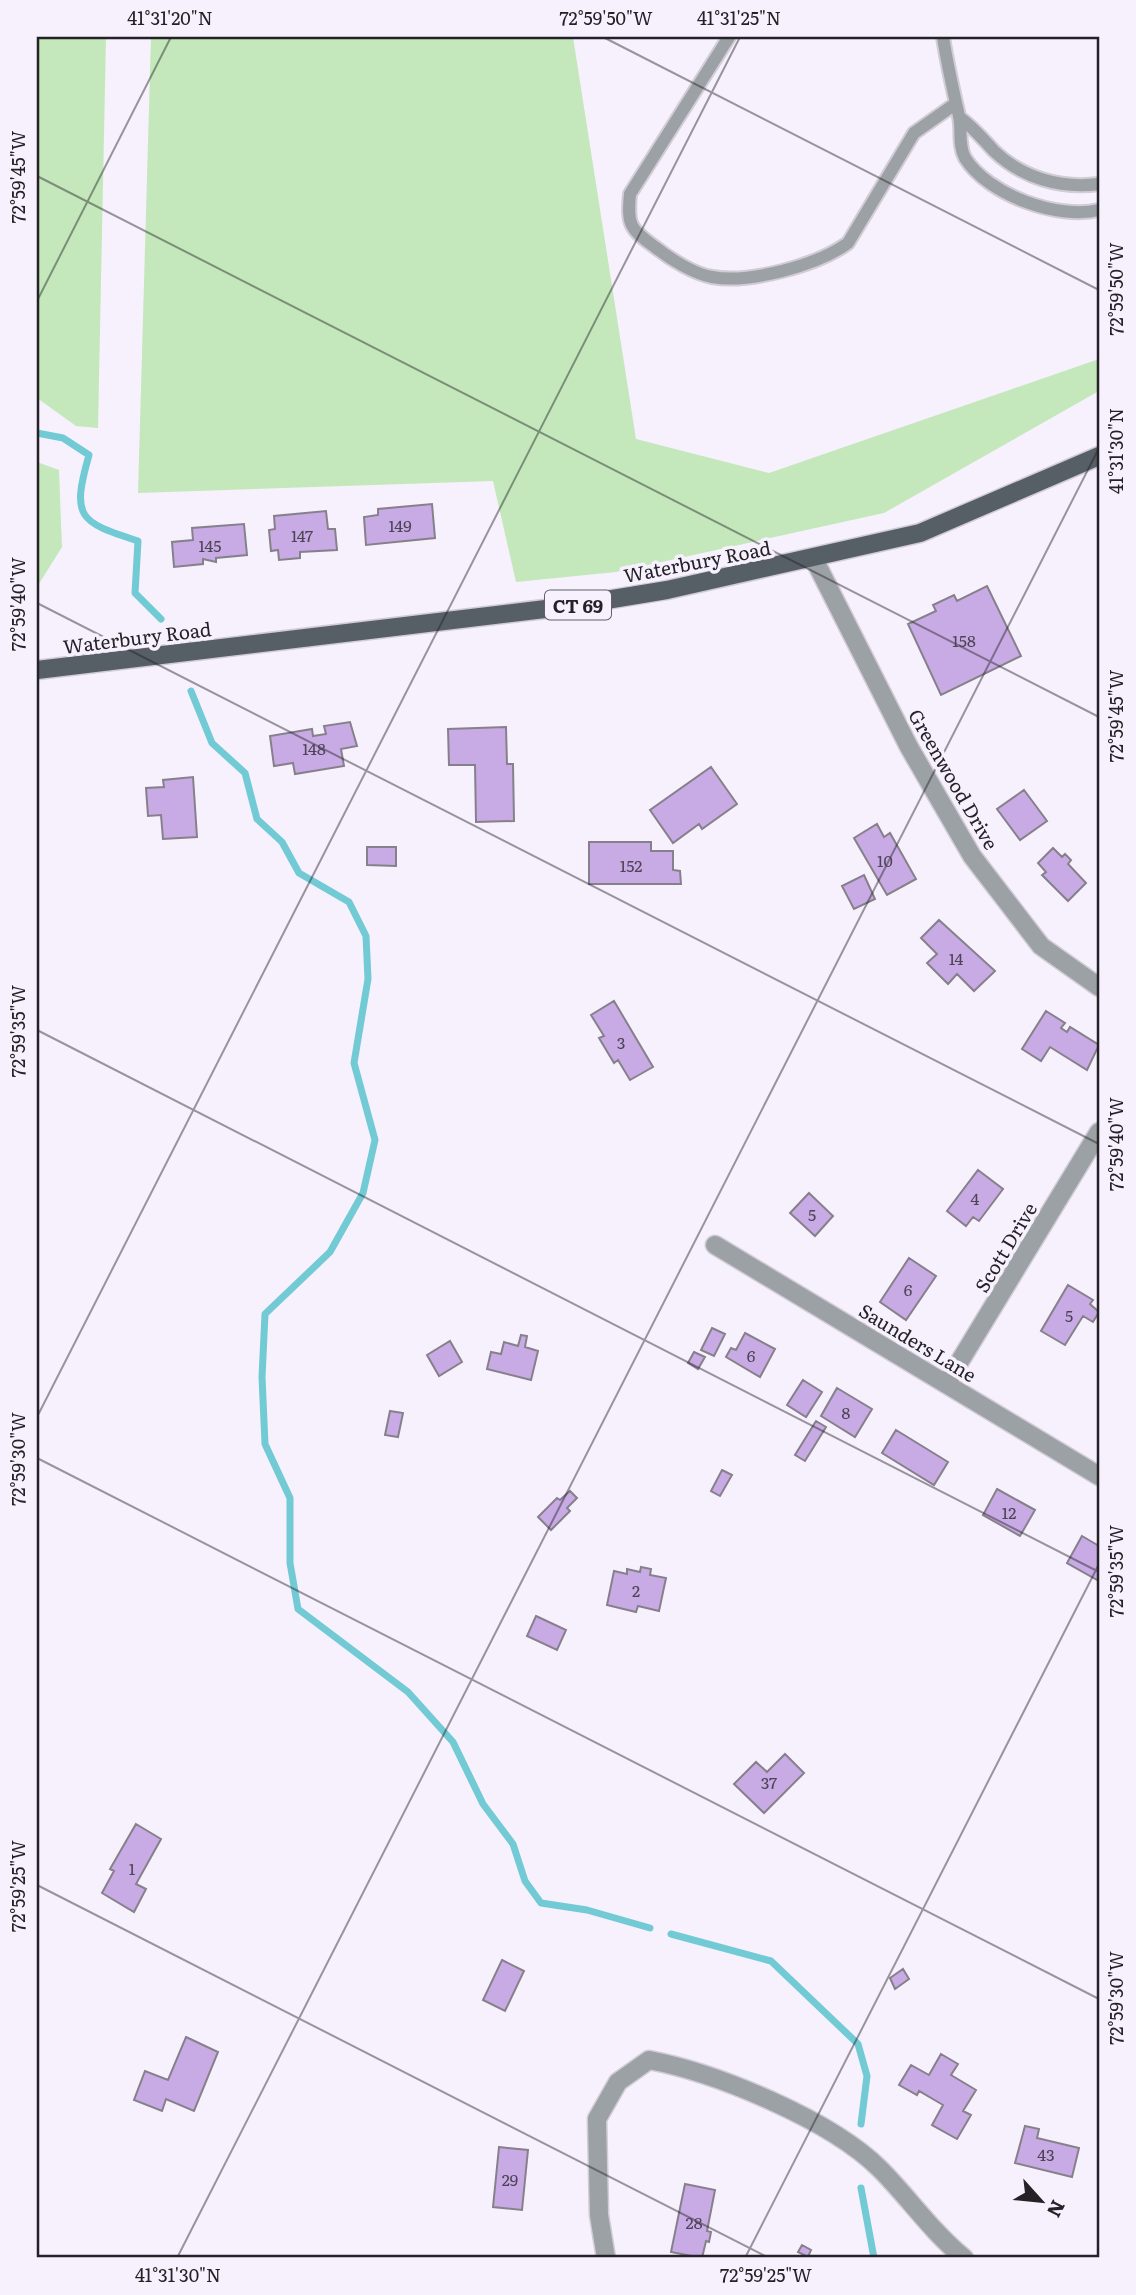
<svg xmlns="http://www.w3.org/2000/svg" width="1136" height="2295" viewBox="0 0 1136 2295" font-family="Literata,serif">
<rect width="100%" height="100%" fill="#f7f1fd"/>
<path fill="#c4e8bb" d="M 37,37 L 106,37 L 98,428 L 76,426 L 37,398 Z
M 151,37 L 573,37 L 636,439 L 769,473 L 1099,359 L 1099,391 L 884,513 L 616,572 L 516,582 L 493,481 L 138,493 Z
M 37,462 L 59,470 L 62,547 L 37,587 Z"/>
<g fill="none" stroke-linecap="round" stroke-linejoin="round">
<path stroke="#72cad5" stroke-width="7" d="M 37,433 L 63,438 L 89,455 C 71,518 79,522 138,541 L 135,593 L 161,619
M 191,691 L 212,743 L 245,773 L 257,819 L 282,842 L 299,873 L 349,902 L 366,936 L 368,979 L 354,1063 L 375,1140 L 363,1193 L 330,1252 L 265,1314 L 262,1377 L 265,1444 L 290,1498 L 290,1563 L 298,1609 L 408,1692 L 453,1742 L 483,1804 L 513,1844 L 525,1881 L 541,1903 L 587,1910 L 650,1928
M 671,1934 L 771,1961 L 858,2044 L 867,2076 L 861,2124
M 861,2188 L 874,2258"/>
</g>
<path fill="#c8abe4" stroke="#86808b" stroke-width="2" d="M 432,504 L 435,538 L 366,545 L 364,517 L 378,515 L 378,509 Z
M 326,511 L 328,529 L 335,529 L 337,550 L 300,552 L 300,558 L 279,560 L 278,550 L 271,551 L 269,530 L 275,529 L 274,516 Z
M 244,524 L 247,555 L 216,558 L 216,562 L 203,559 L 203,564 L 174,567 L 172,542 L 193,540 L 192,528 Z
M 987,586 L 1021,656 L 941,695 L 908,624 L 936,611 L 933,605 L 954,595 L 957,601 Z
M 350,722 L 357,746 L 341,749 L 344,766 L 295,774 L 293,763 L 274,766 L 270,736 L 312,729 L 313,736 L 326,734 L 324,726 Z
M 506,727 L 507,764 L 513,764 L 514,821 L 476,822 L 475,765 L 449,765 L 448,729 Z
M 711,767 L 737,804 L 702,829 L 699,824 L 673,843 L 650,810 Z
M 193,777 L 197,837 L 163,839 L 161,815 L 148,816 L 146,788 L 164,787 L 163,780 Z
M 1024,790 L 1047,821 L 1020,840 L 997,809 Z
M 877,824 L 884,837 L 890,833 L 916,879 L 887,895 L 854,838 Z
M 589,842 L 651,842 L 651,851 L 673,851 L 673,870 L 680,871 L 681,884 L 589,884 Z
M 367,847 L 396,847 L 396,866 L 367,865 Z
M 1053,848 L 1062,857 L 1065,854 L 1071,860 L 1068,864 L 1086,883 L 1068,901 L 1042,875 L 1046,872 L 1038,863 Z
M 864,875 L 875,899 L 854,909 L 842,886 Z
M 939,920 L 995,971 L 974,991 L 957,974 L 948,984 L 927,963 L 937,954 L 921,938 Z
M 614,1001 L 653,1067 L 630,1080 L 618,1060 L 614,1063 L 599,1038 L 604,1036 L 591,1015 Z
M 1046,1011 L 1065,1023 L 1061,1028 L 1067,1032 L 1070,1027 L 1099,1045 L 1087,1070 L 1050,1047 L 1041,1061 L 1022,1049 Z
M 978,1170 L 1003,1189 L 979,1221 L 973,1217 L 966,1226 L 947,1211 Z
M 809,1193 L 833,1216 L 815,1236 L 790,1213 Z
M 909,1258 L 936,1276 L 906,1320 L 880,1302 Z
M 1068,1285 L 1093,1300 L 1090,1304 L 1099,1312 L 1093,1322 L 1083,1316 L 1065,1345 L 1041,1331 Z
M 712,1328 L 725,1334 L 714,1356 L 701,1350 Z
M 745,1333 L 775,1349 L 760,1377 L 726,1357 L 731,1348 L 736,1350 Z
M 521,1335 L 527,1336 L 525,1347 L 538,1351 L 531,1380 L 487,1369 L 491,1352 L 501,1354 L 504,1342 L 518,1346 Z
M 450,1341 L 462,1362 L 439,1376 L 427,1355 Z
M 694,1352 L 705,1357 L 698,1369 L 688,1363 Z
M 803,1380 L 822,1392 L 806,1417 L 787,1405 Z
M 837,1388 L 872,1409 L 855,1437 L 821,1416 Z
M 390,1411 L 403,1413 L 398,1437 L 385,1435 Z
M 816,1421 L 826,1427 L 805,1461 L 795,1455 Z
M 896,1430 L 948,1462 L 934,1485 L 882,1453 Z
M 722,1470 L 732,1475 L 720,1496 L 711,1491 Z
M 997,1489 L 1035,1510 L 1020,1536 L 983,1515 Z
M 570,1491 L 577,1498 L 567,1508 L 570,1511 L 551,1530 L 538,1517 L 557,1498 L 560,1500 Z
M 1082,1536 L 1099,1546 L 1099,1581 L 1067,1563 Z
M 641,1567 L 651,1569 L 650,1575 L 666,1578 L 659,1611 L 638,1606 L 636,1612 L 607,1605 L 614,1571 L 627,1574 L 627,1569 L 640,1572 Z
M 536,1616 L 566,1630 L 557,1650 L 527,1636 Z
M 785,1754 L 804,1773 L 764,1813 L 734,1784 L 756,1762 L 767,1772 Z
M 136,1824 L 161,1839 L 136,1884 L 146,1889 L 134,1912 L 102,1893 L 114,1871 L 110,1869 Z
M 502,1960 L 524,1971 L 505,2011 L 483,2000 Z
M 903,1969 L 909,1979 L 895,1989 L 890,1978 Z
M 186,2037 L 218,2052 L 194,2111 L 166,2099 L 162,2111 L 134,2100 L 145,2071 L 168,2080 Z
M 941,2054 L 958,2064 L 951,2075 L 976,2090 L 963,2111 L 971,2115 L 957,2139 L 932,2125 L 943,2105 L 919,2091 L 917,2095 L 899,2085 L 911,2065 L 929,2075 Z
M 1025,2126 L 1039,2129 L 1037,2138 L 1079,2148 L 1072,2177 L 1015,2163 Z
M 499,2147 L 528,2150 L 522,2210 L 493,2207 Z
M 685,2184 L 715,2190 L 707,2231 L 711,2232 L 709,2242 L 706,2241 L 702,2258 L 671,2252 Z
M 802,2245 L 811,2250 L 808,2257 L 798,2252 Z"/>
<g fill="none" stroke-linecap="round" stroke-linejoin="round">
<g stroke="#d1ccd6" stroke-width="16">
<path id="lane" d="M 729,37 L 630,194 C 627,225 630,229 655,247 C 670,259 694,274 712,277 C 749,284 818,265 848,243 L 914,133 L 955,104
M 943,37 C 947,63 953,90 959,116 C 962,130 958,145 965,158 C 988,195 1058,220 1099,210
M 959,117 C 973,127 982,138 994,151 C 1022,178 1061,189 1099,184"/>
</g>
<g stroke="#d1ccd6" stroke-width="21">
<path id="street" d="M 814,559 L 909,747 L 972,856 L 1041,946 L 1099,987
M 715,1245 L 1099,1476
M 946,1384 L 1099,1132
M 606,2258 L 599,2215 L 597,2119 L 618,2082 L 649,2060 C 717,2073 831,2120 880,2169 C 909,2198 932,2232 964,2258"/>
</g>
<g stroke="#d1ccd6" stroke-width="21">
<path id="primary" d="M 37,670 L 570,606 L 667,590 L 920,533 L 1099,456"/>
</g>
<use href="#lane" stroke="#9ca1a5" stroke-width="12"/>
<use href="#street" stroke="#9ca1a5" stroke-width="18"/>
<use href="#primary" stroke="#565f65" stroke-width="18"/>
</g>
<path fill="none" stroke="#242226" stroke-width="2" stroke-opacity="0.45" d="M 603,37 L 1099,290M 37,176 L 1099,717M 37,301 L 171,37M 37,603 L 1099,1144M 37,1030 L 1099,1572M 37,1417 L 740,37M 37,1458 L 1099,1999M 37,1885 L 769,2258M 177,2258 L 1099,448M 745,2258 L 1099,1564"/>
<g text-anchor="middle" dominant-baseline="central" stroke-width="7" stroke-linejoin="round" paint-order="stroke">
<g font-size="16" fill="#4d4456">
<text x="400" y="525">149</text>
<text x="302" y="535">147</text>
<text x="210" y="545">145</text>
<text x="964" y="640">158</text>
<text x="314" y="748">148</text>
<text x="885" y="860">10</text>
<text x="631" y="865">152</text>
<text x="956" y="958">14</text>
<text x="621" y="1042">3</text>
<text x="975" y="1198">4</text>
<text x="812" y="1214">5</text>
<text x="908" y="1289">6</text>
<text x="1069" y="1315">5</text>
<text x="751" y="1355">6</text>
<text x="846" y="1412">8</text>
<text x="1009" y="1512">12</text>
<text x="636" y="1590">2</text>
<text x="769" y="1782">37</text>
<text x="132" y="1868">1</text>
<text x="1046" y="2154">43</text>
<text x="510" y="2179">29</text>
<text x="694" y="2222">28</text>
</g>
<rect fill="#f7f1fd" stroke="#636066" stroke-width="2" x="545" y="590.5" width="66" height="29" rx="5"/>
<g font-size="18" font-weight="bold" fill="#242226">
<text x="578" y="605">CT 69</text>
</g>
<g font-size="19" fill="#242226" stroke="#f7f1fd">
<text transform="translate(697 561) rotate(-11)">Waterbury Road</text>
<text transform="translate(137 637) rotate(-7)">Waterbury Road</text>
<text transform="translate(954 779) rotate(60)">Greenwood Drive</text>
<text transform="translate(1005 1247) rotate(-59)">Scott Drive</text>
<text transform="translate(918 1342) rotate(31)">Saunders Lane</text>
</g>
</g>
<rect width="1136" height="2295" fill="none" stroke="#f7f1fd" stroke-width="77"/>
<g transform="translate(1041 2201) rotate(117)" stroke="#f7f1fd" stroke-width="5" paint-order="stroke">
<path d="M0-5L12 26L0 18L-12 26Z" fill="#242226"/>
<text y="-10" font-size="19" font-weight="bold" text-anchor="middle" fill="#242226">N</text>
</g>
<rect x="38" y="38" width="1060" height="2218" fill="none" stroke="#242226" stroke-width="2.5"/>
<g font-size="18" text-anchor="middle" fill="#242226">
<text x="170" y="25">41°31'20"N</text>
<text x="606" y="25">72°59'50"W</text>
<text x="739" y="25">41°31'25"N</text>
<text transform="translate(19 177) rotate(-90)" y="6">72°59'45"W</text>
<text transform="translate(1117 289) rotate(-90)" y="6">72°59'50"W</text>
<text transform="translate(1117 451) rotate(-90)" y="6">41°31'30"N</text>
<text transform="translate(19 604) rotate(-90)" y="6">72°59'40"W</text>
<text transform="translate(1117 716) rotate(-90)" y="6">72°59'45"W</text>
<text transform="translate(19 1031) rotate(-90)" y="6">72°59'35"W</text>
<text transform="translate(1117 1144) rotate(-90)" y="6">72°59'40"W</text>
<text transform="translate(19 1459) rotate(-90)" y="6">72°59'30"W</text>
<text transform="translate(1117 1571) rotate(-90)" y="6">72°59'35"W</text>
<text transform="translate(19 1886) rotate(-90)" y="6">72°59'25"W</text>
<text transform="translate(1117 1998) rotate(-90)" y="6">72°59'30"W</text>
<text x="178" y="2282">41°31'30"N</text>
<text x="766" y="2282">72°59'25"W</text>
</g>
</svg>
